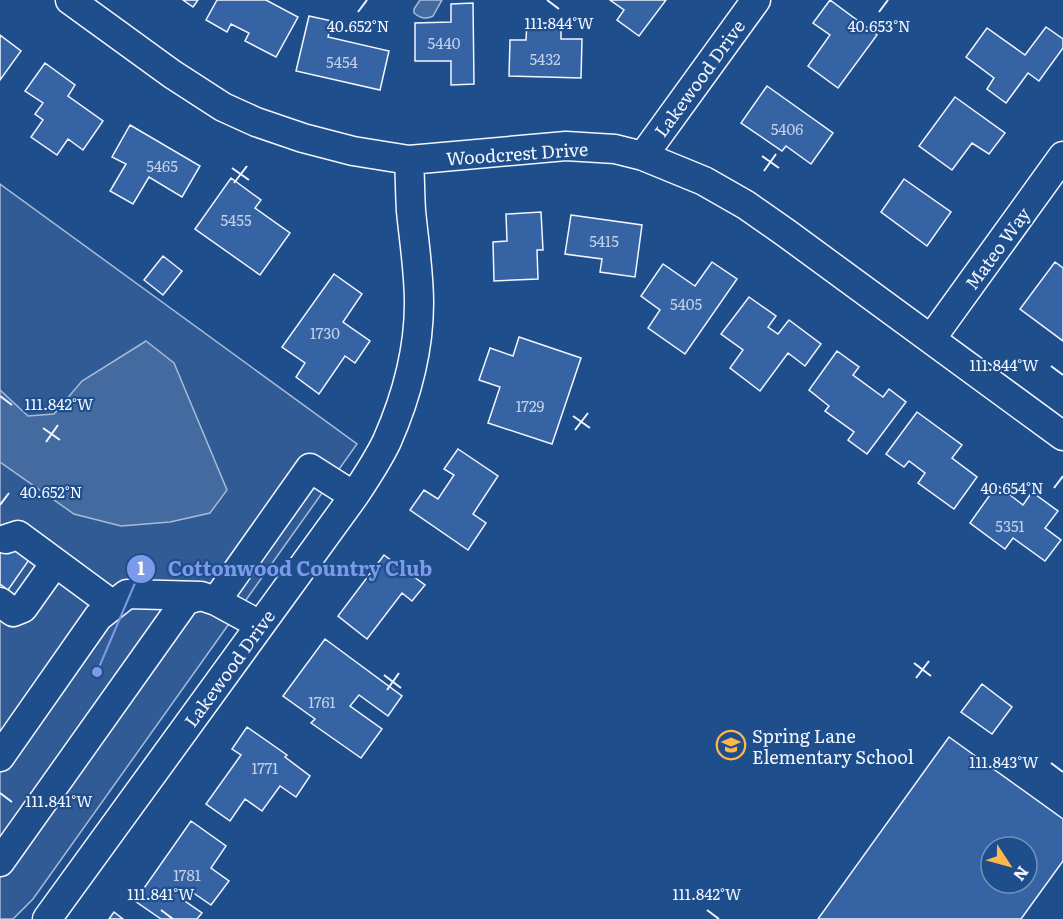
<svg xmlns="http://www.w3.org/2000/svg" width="1063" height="919" viewBox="0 0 1063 919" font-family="Literata,serif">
<rect width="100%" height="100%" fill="#1f4e8c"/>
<path fill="#305b95" stroke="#a8bbd7" stroke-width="1.5" d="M 0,184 L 357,444 L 33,899 L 13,919 L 0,919 Z"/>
<path fill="#446ba0" stroke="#a8bbd7" stroke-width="1.5" d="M 420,0 L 442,0 L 433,16 C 426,20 420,18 414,13 L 414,9 Z
M 146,341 L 174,363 L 227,490 L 210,513 L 170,522 L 121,526 L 74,514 L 0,462 L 0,390 L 28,416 L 54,414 L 82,381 Z"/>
<path fill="#3563a3" stroke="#f2f6ff" stroke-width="1.5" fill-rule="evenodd" d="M 183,0 L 198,0 L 193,7 Z
M 217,0 L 266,0 L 298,17 L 276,57 L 245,41 L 249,33 L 231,24 L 227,32 L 206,20 Z
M 610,0 L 666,0 L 639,36 L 617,20 L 624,10 Z
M 830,0 L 877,35 L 838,88 L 808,66 L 830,35 L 813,23 Z
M 473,3 L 474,84 L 451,85 L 451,61 L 415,61 L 415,23 L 451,22 L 451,4 Z
M 309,16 L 332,21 L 328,37 L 389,51 L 380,90 L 296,71 Z
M 527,23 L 561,23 L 561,39 L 582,39 L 581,78 L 509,76 L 510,40 L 526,40 Z
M 1046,27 L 1063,39 L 1063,48 L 1039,81 L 1028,73 L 1006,103 L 987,89 L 994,78 L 966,57 L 987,28 L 1025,55 Z
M 0,35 L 21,51 L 0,80 Z
M 45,63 L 75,85 L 68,96 L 103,121 L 83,150 L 68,139 L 57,155 L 31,137 L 43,120 L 35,114 L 43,103 L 25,91 Z
M 767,86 L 833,133 L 811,164 L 786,146 L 782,151 L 741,123 Z
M 955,97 L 1005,133 L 989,154 L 972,143 L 952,170 L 919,146 Z
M 130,125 L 200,166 L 182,197 L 149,177 L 133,204 L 110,191 L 126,164 L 112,157 Z
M 231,178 L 261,200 L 255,208 L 290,233 L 260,275 L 195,229 Z
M 904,179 L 951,212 L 927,246 L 881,212 Z
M 541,212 L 543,250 L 537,250 L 538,279 L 494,281 L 493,242 L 507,241 L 506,214 Z
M 571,215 L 642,225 L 635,277 L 600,272 L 602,259 L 565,254 Z
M 163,256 L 182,271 L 163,295 L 144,280 Z
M 712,262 L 737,279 L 685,354 L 648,328 L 660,310 L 641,296 L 663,264 L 695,286 Z
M 1055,262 L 1063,268 L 1063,341 L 1020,309 Z
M 334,274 L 362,294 L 343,322 L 370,341 L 355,363 L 345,356 L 319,394 L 296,377 L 305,363 L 282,347 Z
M 749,297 L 776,316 L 768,327 L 778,334 L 789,320 L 821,344 L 805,366 L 788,353 L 760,391 L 730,368 L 743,350 L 721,334 Z
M 519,337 L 581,358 L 552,444 L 488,423 L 500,387 L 479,380 L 490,348 L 513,356 Z
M 837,351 L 859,367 L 853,375 L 883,397 L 889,389 L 906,402 L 867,454 L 848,440 L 854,432 L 825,411 L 829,406 L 809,390 Z
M 917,412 L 962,445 L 952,458 L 977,477 L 954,509 L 918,483 L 925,473 L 909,461 L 904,467 L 886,454 Z
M 458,449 L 498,476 L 473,514 L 486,523 L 468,550 L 410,510 L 424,490 L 438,499 L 454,475 L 444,469 Z
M 997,485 L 1023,505 L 1032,492 L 1058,511 L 1045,528 L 1061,540 L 1045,561 L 1013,538 L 1005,549 L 970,523 Z
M 0,535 L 31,557 L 8,590 L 0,584 Z
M 384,555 L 425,585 L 412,601 L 402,593 L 367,639 L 338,616 Z
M 325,639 L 402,696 L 388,716 L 359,695 L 350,706 L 382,729 L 361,758 L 311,723 L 315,719 L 283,696 Z
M 982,684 L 1012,707 L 992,734 L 961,712 Z
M 247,727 L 287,755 L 285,757 L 310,776 L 296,797 L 280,786 L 262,811 L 245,799 L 230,821 L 206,804 L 241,755 L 232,749 Z
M 949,737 L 1063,819 L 1063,861 L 1021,919 L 818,919 ZM 991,847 L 1027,847 L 1027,883 L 991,883 Z
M 191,821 L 226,846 L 211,868 L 229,881 L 211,905 L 189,890 L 182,899 L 202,913 L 197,919 L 161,919 L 135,901 Z
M 114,912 L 123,919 L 109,919 Z"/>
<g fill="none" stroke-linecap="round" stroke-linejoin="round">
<g stroke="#f2f6ff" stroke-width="31">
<path id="minor" d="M 70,0 L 172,74 L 223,107 L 256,122 L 303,138 L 353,151 L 409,160 L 566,146 L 615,149 L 643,156 L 704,181 L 746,205 L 786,233 L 1063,436
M 643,156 L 756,0
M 931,339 L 1063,156
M 6,539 L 18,535 L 113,605
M 216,601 L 310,468 L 354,496
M 0,602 L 13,612 L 23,608 L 55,563
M 0,757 L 98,617 L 127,594 L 201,596 L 216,601 L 260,625
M 0,862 L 186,600 L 201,596
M 47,919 L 354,496 C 366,478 378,460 387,441 C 406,398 419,350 419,303 C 419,272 414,241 411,211 C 410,194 410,177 409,160"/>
</g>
<use href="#minor" stroke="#1f4e8c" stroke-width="28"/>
</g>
<path fill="none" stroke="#f2f6ff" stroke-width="2" d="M 547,0 L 559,9M 358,12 L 367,0M 879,12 L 888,0M 762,156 L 779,168M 232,168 L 249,180M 764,171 L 776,154M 234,183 L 247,166M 1051,366 L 1063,375M 0,396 L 12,405M 573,416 L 590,428M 43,428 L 60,440M 575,430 L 588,413M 46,442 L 58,425M 1054,488 L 1063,476M 0,505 L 9,493M 914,663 L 931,676M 384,675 L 401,688M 916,678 L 929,661M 387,690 L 399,673M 1051,763 L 1063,772M 0,793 L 12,802M 161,910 L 173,919M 707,910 L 719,919"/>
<defs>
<g id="school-ring" transform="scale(1.5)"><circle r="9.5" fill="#1f4e8c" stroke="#ffb74d" stroke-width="1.5"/><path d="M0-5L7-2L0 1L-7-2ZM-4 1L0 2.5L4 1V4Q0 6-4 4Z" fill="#ffb74d"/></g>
</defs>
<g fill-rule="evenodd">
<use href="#school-ring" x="731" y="745"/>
</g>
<g text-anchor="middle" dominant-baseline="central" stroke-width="4.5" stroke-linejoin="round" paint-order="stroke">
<g font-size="15" fill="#c3d1e8">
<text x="444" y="42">5440</text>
<text x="545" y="58">5432</text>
<text x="342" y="61">5454</text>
<text x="787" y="128">5406</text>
<text x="162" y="165">5465</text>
<text x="236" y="219">5455</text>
<text x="604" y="240">5415</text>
<text x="686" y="303">5405</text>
<text x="325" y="332">1730</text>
<text x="530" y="405">1729</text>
<text x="1010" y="525">5351</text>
<text x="322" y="701">1761</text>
<text x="265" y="767">1771</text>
<text x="187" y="874">1781</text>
</g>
<g font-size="18" fill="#f2f6ff" stroke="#1f4e8c">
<text transform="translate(699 78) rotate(-54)">Lakewood Drive</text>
<text transform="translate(517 153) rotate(-4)">Woodcrest Drive</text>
<text transform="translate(997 248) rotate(-54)">Mateo Way</text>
<text transform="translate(229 668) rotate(-54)">Lakewood Drive</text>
</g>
<g font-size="18" fill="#f2f6ff" stroke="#1f4e8c" text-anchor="start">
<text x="752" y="735">Spring Lane<tspan x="752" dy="21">Elementary School</tspan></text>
</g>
</g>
<g font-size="15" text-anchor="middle" fill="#f2f6ff" stroke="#1f4e8c" stroke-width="4.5" stroke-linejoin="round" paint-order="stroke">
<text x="559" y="29">111.844°W</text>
<text x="358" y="32">40.652°N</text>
<text x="879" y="32">40.653°N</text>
<text x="1004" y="371">111.844°W</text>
<text x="59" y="410">111.842°W</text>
<text x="1012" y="494">40.654°N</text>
<text x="51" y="498">40.652°N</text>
<text x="1004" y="768">111.843°W</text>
<text x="59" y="807">111.841°W</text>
<text x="161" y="900">111.841°W</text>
<text x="707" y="900">111.842°W</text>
</g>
<path fill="none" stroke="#7d9aea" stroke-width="2" d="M97 672L141 569"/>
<g fill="#7d9aea" stroke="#1f4e8c" stroke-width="2">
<circle cx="97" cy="672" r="6"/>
<circle cx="141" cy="569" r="15"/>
</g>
<g font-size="18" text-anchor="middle" font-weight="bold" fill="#fff">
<text x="141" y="575">1</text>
</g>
<g font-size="20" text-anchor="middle" font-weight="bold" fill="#7d9aea" stroke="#1f4e8c" stroke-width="4.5" stroke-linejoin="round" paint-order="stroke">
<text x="300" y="576">Cottonwood Country Club</text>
</g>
<g transform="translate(1009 865) rotate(126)"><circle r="28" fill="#1f4e8c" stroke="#7391ba" stroke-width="1.5"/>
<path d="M0-4.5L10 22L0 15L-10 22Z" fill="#ffb74d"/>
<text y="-9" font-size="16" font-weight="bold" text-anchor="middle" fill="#f2f6ff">N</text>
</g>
</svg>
